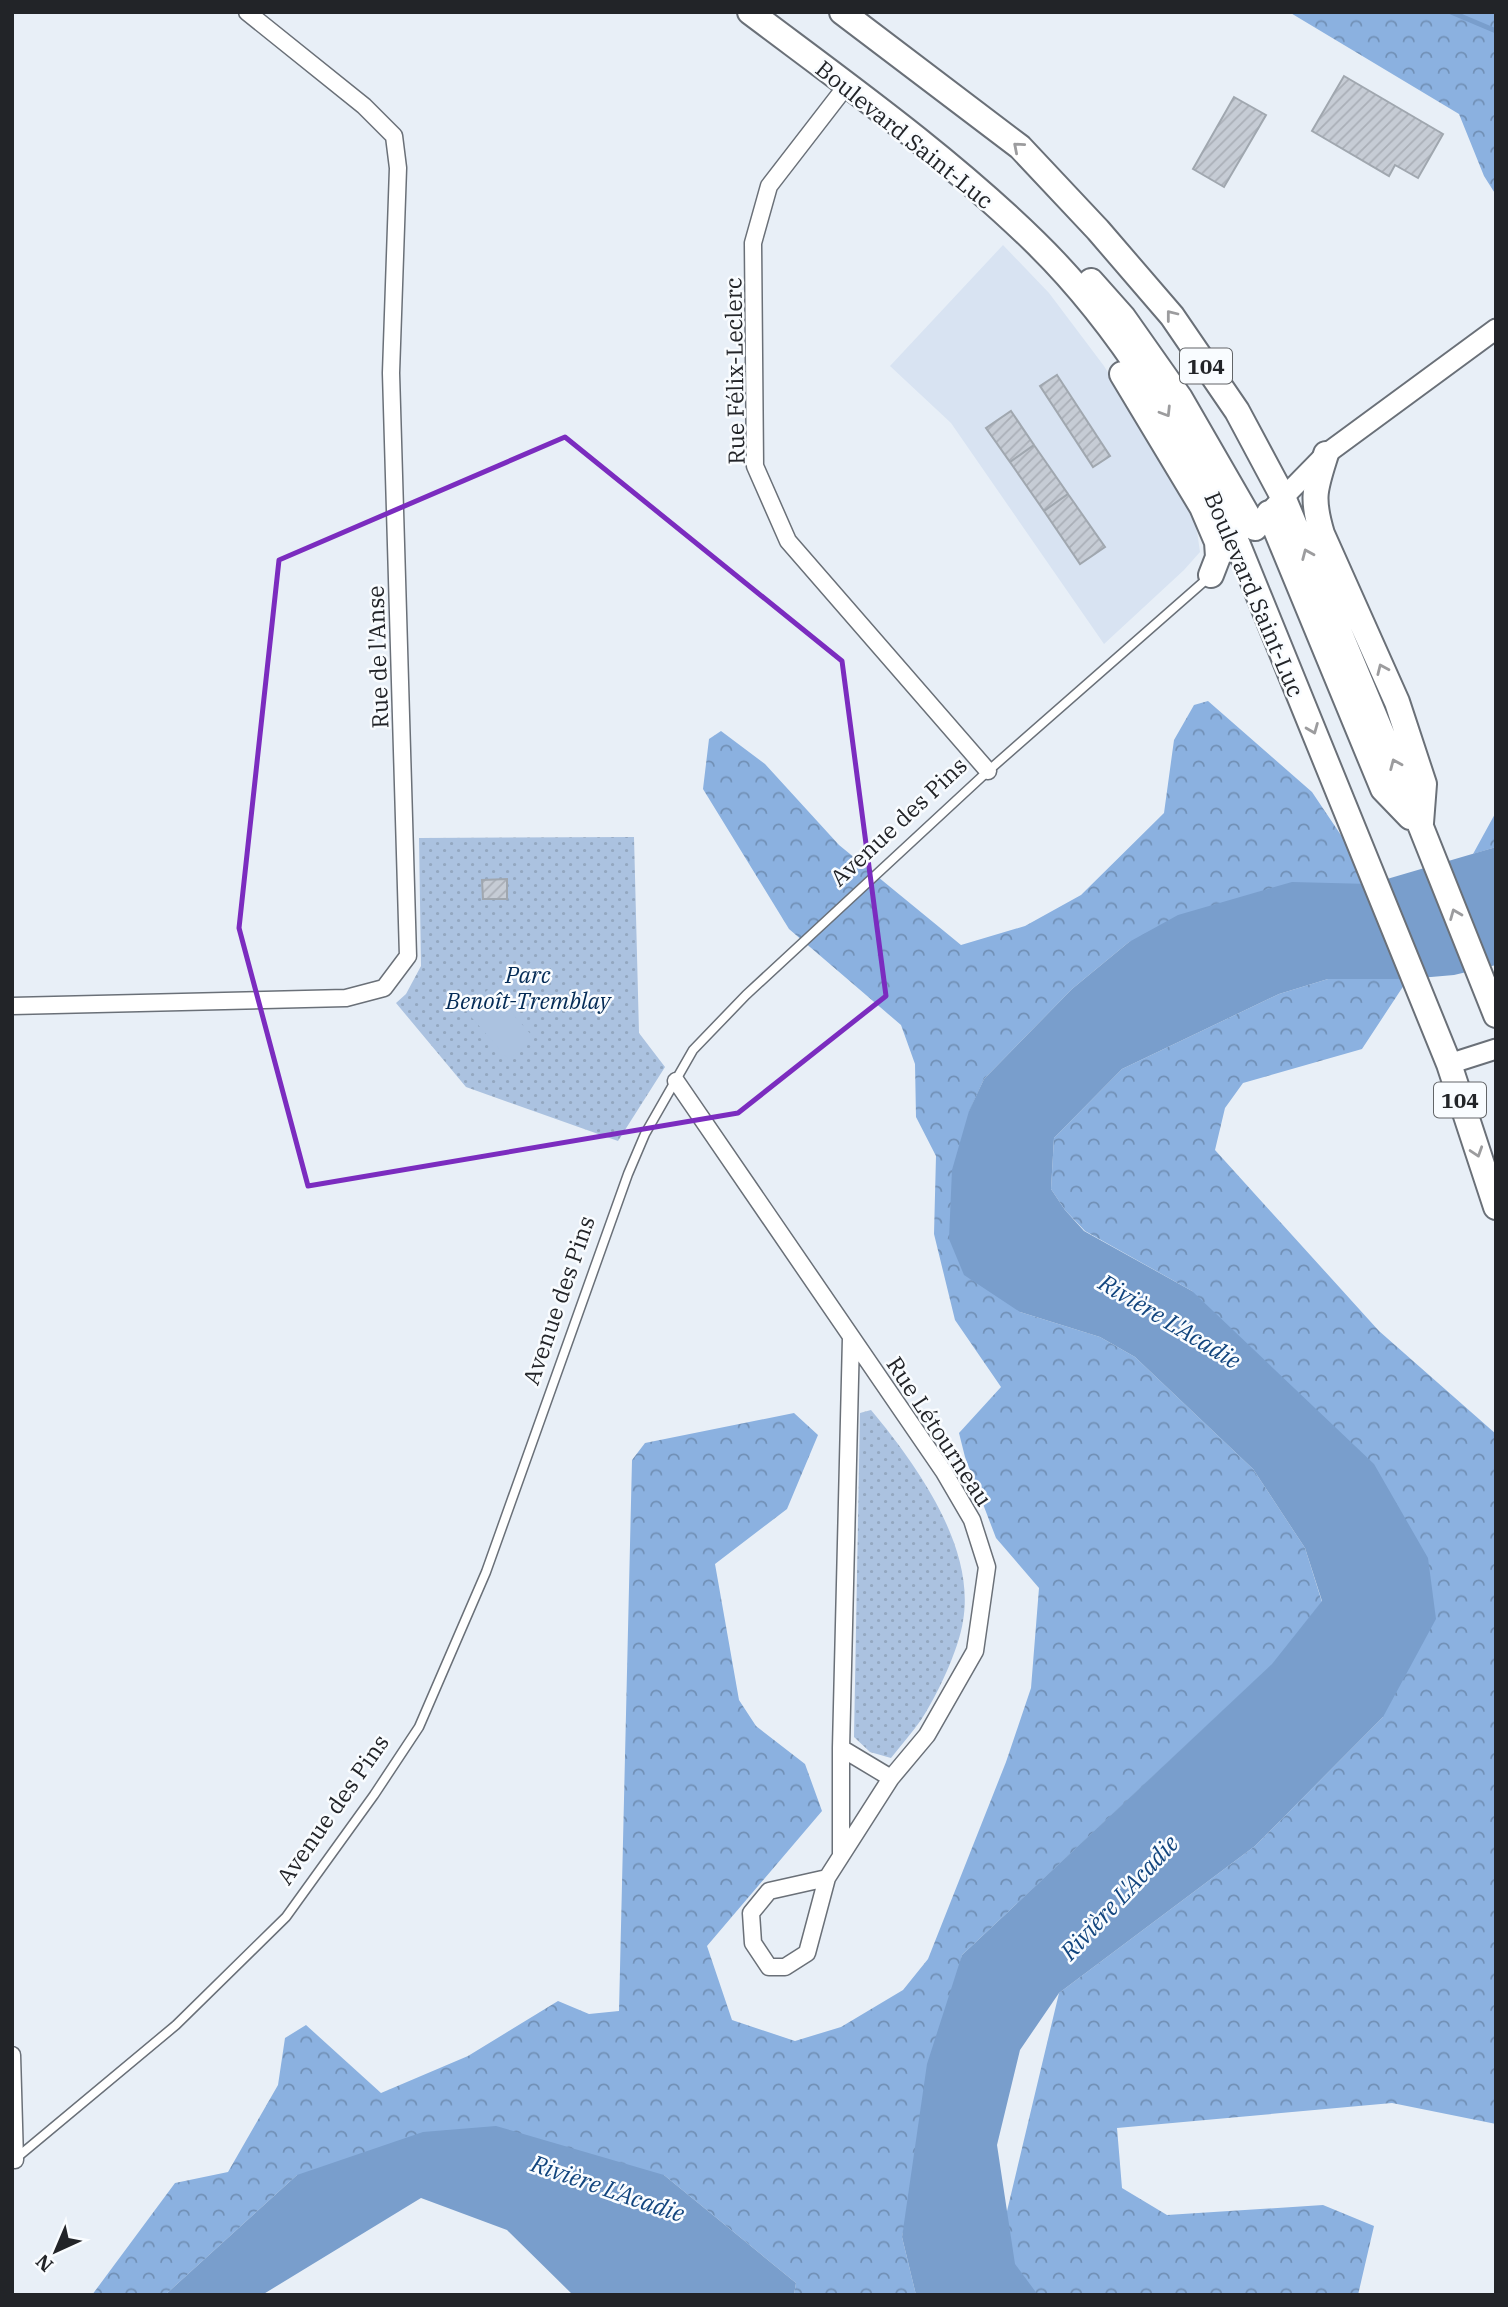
<svg xmlns="http://www.w3.org/2000/svg" width="1508" height="2307" viewBox="0 0 1508 2307" font-family="'IBM Plex Serif',serif">
<defs>
<pattern id="grass-dots" width="8" height="8" patternUnits="userSpaceOnUse" patternTransform="scale(1.75)"><rect width="8" height="8" fill="#abc2e0"/><path d="M2 2h.1M6 6h.1" fill="none" stroke="#93a7c0" stroke-width="1.8" stroke-linecap="round"/></pattern>
<pattern id="forest-crowns" width="20" height="18" patternUnits="userSpaceOnUse" patternTransform="scale(1.75)"><rect width="20" height="18" fill="#8bb1e0"/><path d="M2 6a3 3 0 1 1 6 0M12 15a3 3 0 1 1 6 0" fill="none" stroke="#7190b6"/></pattern>
<pattern id="building-hatch" width="6" height="6" patternUnits="userSpaceOnUse" patternTransform="scale(1.75)"><rect width="6" height="6" fill="#c6ccd5"/><path d="M-1 1l2-2M0 6l6-6M5 7l2-2" fill="none" stroke="#aaafb7"/></pattern>
</defs>
<rect width="100%" height="100%" fill="#e8eff7"/>
<path fill="#d8e3f2" d="M 1003,245 L 1049,293 L 1104,366 L 1195,517 L 1200,552 L 1184,570 L 1104,644 L 951,423 L 890,366 Z"/>
<path fill="url(#grass-dots)" d="M 634,837 L 639,1033 L 665,1067 L 618,1141 L 466,1087 L 396,1003 L 406,994 L 421,966 L 419,838 Z
M 871,1410 C 916,1464 976,1547 963,1621 C 959,1649 937,1696 921,1720 C 912,1733 901,1745 891,1758 L 870,1752 L 854,1737 L 860,1413 Z"/>
<path fill="url(#forest-crowns)" d="M 1289,12 L 1496,12 L 1496,195 L 1484,176 L 1459,114 Z
M 1208,701 L 1312,792 L 1359,862 L 1370,884 L 1129,942 L 1072,989 L 984,1079 L 969,1112 L 1020,1312 L 1100,1337 L 1135,1357 L 1253,1469 L 1305,1548 L 1322,1602 L 1273,1664 L 962,1955 L 902,2237 L 916,2295 L 794,2295 L 796,2283 L 664,2175 L 297,2175 L 165,2295 L 92,2295 L 175,2183 L 228,2172 L 278,2085 L 285,2038 L 306,2025 L 381,2093 L 468,2056 L 558,2001 L 589,2014 L 619,2011 L 632,1460 L 645,1443 L 794,1413 L 818,1435 L 787,1509 L 715,1564 L 739,1700 L 756,1726 L 805,1764 L 822,1811 L 707,1946 L 732,2020 L 795,2041 L 841,2027 L 903,1990 L 928,1959 L 1006,1762 L 1031,1688 L 1039,1588 L 996,1538 L 965,1457 L 959,1433 L 1001,1387 L 955,1320 L 934,1234 L 936,1156 L 916,1117 L 915,1064 L 901,1025 L 789,929 L 703,789 L 709,739 L 721,731 L 765,764 L 839,845 L 961,945 L 1025,926 L 1081,895 L 1164,813 L 1174,740 L 1194,705 Z
M 1496,812 L 1496,847 L 1473,854 Z
M 1328,979 L 1408,979 L 1362,1049 L 1243,1083 L 1225,1108 L 1215,1150 L 1379,1331 L 1496,1434 L 1496,2124 L 1392,2103 L 1117,2128 L 1122,2188 L 1167,2215 L 1323,2205 L 1374,2226 L 1358,2295 L 987,2295 L 1059,1993 L 1255,1846 L 1383,1717 L 1192,1291 L 1085,1231 L 1065,1210 L 1051,1189 L 1054,1138 L 1122,1069 L 1279,994 Z"/>
<path fill="#abc2e0" d="M 490,988 L 534,1038 L 509,1060 L 465,1010 Z"/>
<path fill="#799ecc" d="M 1496,847 L 1496,965 L 1454,975 L 1408,979 L 1328,979 L 1279,994 L 1122,1069 L 1054,1138 L 1051,1189 L 1065,1210 L 1084,1231 L 1192,1291 L 1374,1464 L 1428,1558 L 1436,1619 L 1383,1717 L 1255,1846 L 1059,1993 L 1020,2050 L 997,2145 L 1015,2264 L 1038,2295 L 916,2295 L 902,2237 L 927,2064 L 962,1955 L 1272,1664 L 1322,1601 L 1305,1548 L 1253,1469 L 1135,1357 L 1100,1337 L 1020,1312 L 964,1275 L 949,1239 L 952,1170 L 969,1111 L 984,1079 L 1072,989 L 1129,942 L 1178,915 L 1292,882 L 1370,884 Z
M 496,2126 L 664,2175 L 796,2283 L 794,2295 L 573,2295 L 507,2230 L 421,2198 L 262,2295 L 165,2295 L 297,2175 L 423,2132 Z"/>
<g fill="none" stroke-linecap="round" stroke-linejoin="round">
<path stroke="#799ecc" stroke-width="5" d="M 1451,12 L 1496,31"/>
</g>
<path fill="url(#building-hatch)" stroke="#a0a7af" stroke-width="2" d="M 1344,76 L 1443,134 L 1418,178 L 1395,165 L 1389,176 L 1312,131 Z
M 1234,97 L 1266,115 L 1224,187 L 1193,169 Z
M 1057,375 L 1110,456 L 1093,467 L 1040,386 Z
M 1011,411 L 1034,445 L 1010,462 L 986,428 Z
M 1034,445 L 1068,494 L 1044,511 L 1010,462 Z
M 1068,494 L 1105,547 L 1080,564 L 1044,511 Z
M 507,879 L 507,899 L 483,899 L 482,880 Z"/>
<g fill="none" stroke-linecap="round" stroke-linejoin="round">
<g stroke="#6a7078" stroke-width="11">
<path id="service" d="M 14,2160 L 176,2025 L 286,1917 L 374,1795 L 419,1727 L 486,1572 L 628,1174 L 645,1134 L 693,1050 L 746,995 L 988,771 L 1208,578"/>
</g>
<g stroke="#6a7078" stroke-width="19">
<path id="minor" d="M 847,85 L 769,186 L 753,243 L 755,466 L 788,541 L 988,771
M 12,1006 L 346,998 L 384,988 L 408,956 L 391,373 L 398,168 L 394,136 L 364,106 L 247,12
M 676,1081 L 944,1472 L 972,1520 L 987,1567 L 975,1651 L 927,1735 L 891,1778 L 827,1878 L 807,1953 L 785,1967 L 769,1967 L 753,1943 L 751,1913 L 769,1891 L 827,1878
M 841,1748 L 891,1778
M 841,1856 L 841,1748 L 851,1338
M 12,2055 L 15,2160"/>
</g>
<g stroke="#6a7078" stroke-width="23">
<path id="tertiary" d="M 1274,507 L 1326,454 L 1496,329
M 1449,1064 L 1496,1049"/>
</g>
<g stroke="#6a7078" stroke-width="28">
<path id="primary" d="M 750,12 C 847,85 948,157 1035,242 C 1122,327 1186,436 1238,545 L 1449,1064 L 1496,1207
M 842,12 L 1020,147 L 1098,230 L 1172,316 L 1237,411 L 1283,497 L 1421,827 L 1496,1015
M 1091,281 L 1123,317 L 1180,398 L 1255,528
M 1122,374 L 1202,507 L 1217,542 L 1218,557 L 1211,575
M 1326,454 C 1315,489 1311,497 1322,534 L 1397,702 L 1424,784 L 1421,823
M 1269,513 L 1383,789 L 1410,817"/>
</g>
<use href="#service" stroke="#fff" stroke-width="8"/>
<use href="#minor" stroke="#fff" stroke-width="16"/>
<use href="#tertiary" stroke="#fff" stroke-width="19"/>
<use href="#primary" stroke="#fff" stroke-width="24"/>
</g>
<defs><path id="oneway-chevron" d="M-2-3.5L2.5 0L-2 3.5" fill="none" stroke-width="1.6" stroke-linecap="round" stroke-linejoin="round" transform="scale(1.75)"/></defs>
<g stroke="#9c9c9e">
<use href="#oneway-chevron" transform="translate(1018 147) rotate(-139)"/>
<use href="#oneway-chevron" transform="translate(1171 315) rotate(-128)"/>
<use href="#oneway-chevron" transform="translate(1166 412) rotate(58)"/>
<use href="#oneway-chevron" transform="translate(1307 554) rotate(-113)"/>
<use href="#oneway-chevron" transform="translate(1382 669) rotate(-114)"/>
<use href="#oneway-chevron" transform="translate(1313 729) rotate(68)"/>
<use href="#oneway-chevron" transform="translate(1395 764) rotate(-113)"/>
<use href="#oneway-chevron" transform="translate(1455 914) rotate(-112)"/>
<use href="#oneway-chevron" transform="translate(1477 1152) rotate(72)"/>
</g>
<path fill="none" stroke="#7b2cbf" stroke-width="5" stroke-linejoin="round" d="M 565,437 L 842,661 L 886,996 L 738,1113 L 308,1186 L 239,928 L 279,560 Z"/>
<g text-anchor="middle" dominant-baseline="central" stroke-width="5" stroke-linejoin="round" paint-order="stroke">
<g fill="#f9fcff" stroke="#626568" stroke-width="2">
<rect x="1180" y="348.5" width="52" height="35" rx="5"/>
<rect x="1434" y="1082.5" width="52" height="35" rx="5"/>
</g>
<g font-size="21" font-weight="bold" fill="#222428">
<text x="1206" y="366">104</text>
<text x="1460" y="1100">104</text>
</g>
<g font-size="23" fill="#222428" stroke="#f9fcff">
<text transform="translate(905 134) rotate(39)">Boulevard Saint-Luc</text>
<text transform="translate(734 371) rotate(-91)">Rue Félix-Leclerc</text>
<text transform="translate(1255 594) rotate(67)">Boulevard Saint-Luc</text>
<text transform="translate(377 657) rotate(-92)">Rue de l'Anse</text>
<text transform="translate(898 821) rotate(-43)">Avenue des Pins</text>
<text transform="translate(558 1300) rotate(-71)">Avenue des Pins</text>
<text transform="translate(940 1431) rotate(57)">Rue Létourneau</text>
<text transform="translate(332 1809) rotate(-55)">Avenue des Pins</text>
</g>
<g font-size="23" font-style="italic" fill="#042b56" stroke="#f9fcff">
<text x="528" y="974">Parc<tspan x="528" dy="26">Benoît-Tremblay</tspan></text>
</g>
<g font-size="24" font-style="italic" fill="#12457e" stroke="#f9fcff">
<text transform="translate(1170 1321) rotate(31)">Rivière L'Acadie</text>
<text transform="translate(1119 1897) rotate(-47)">Rivière L'Acadie</text>
<text transform="translate(608 2188) rotate(19)">Rivière L'Acadie</text>
</g>
</g>
<rect width="1508" height="2307" fill="none" stroke="#222428" stroke-width="28"/>
<g transform="translate(56 2251) rotate(224)" stroke="#f9fcff" stroke-width="5" paint-order="stroke">
<path d="M0-5L12 26L0 18L-12 26Z" fill="#222428"/>
<text y="-10" font-size="19" font-weight="bold" text-anchor="middle" fill="#222428">N</text>
</g>
</svg>
